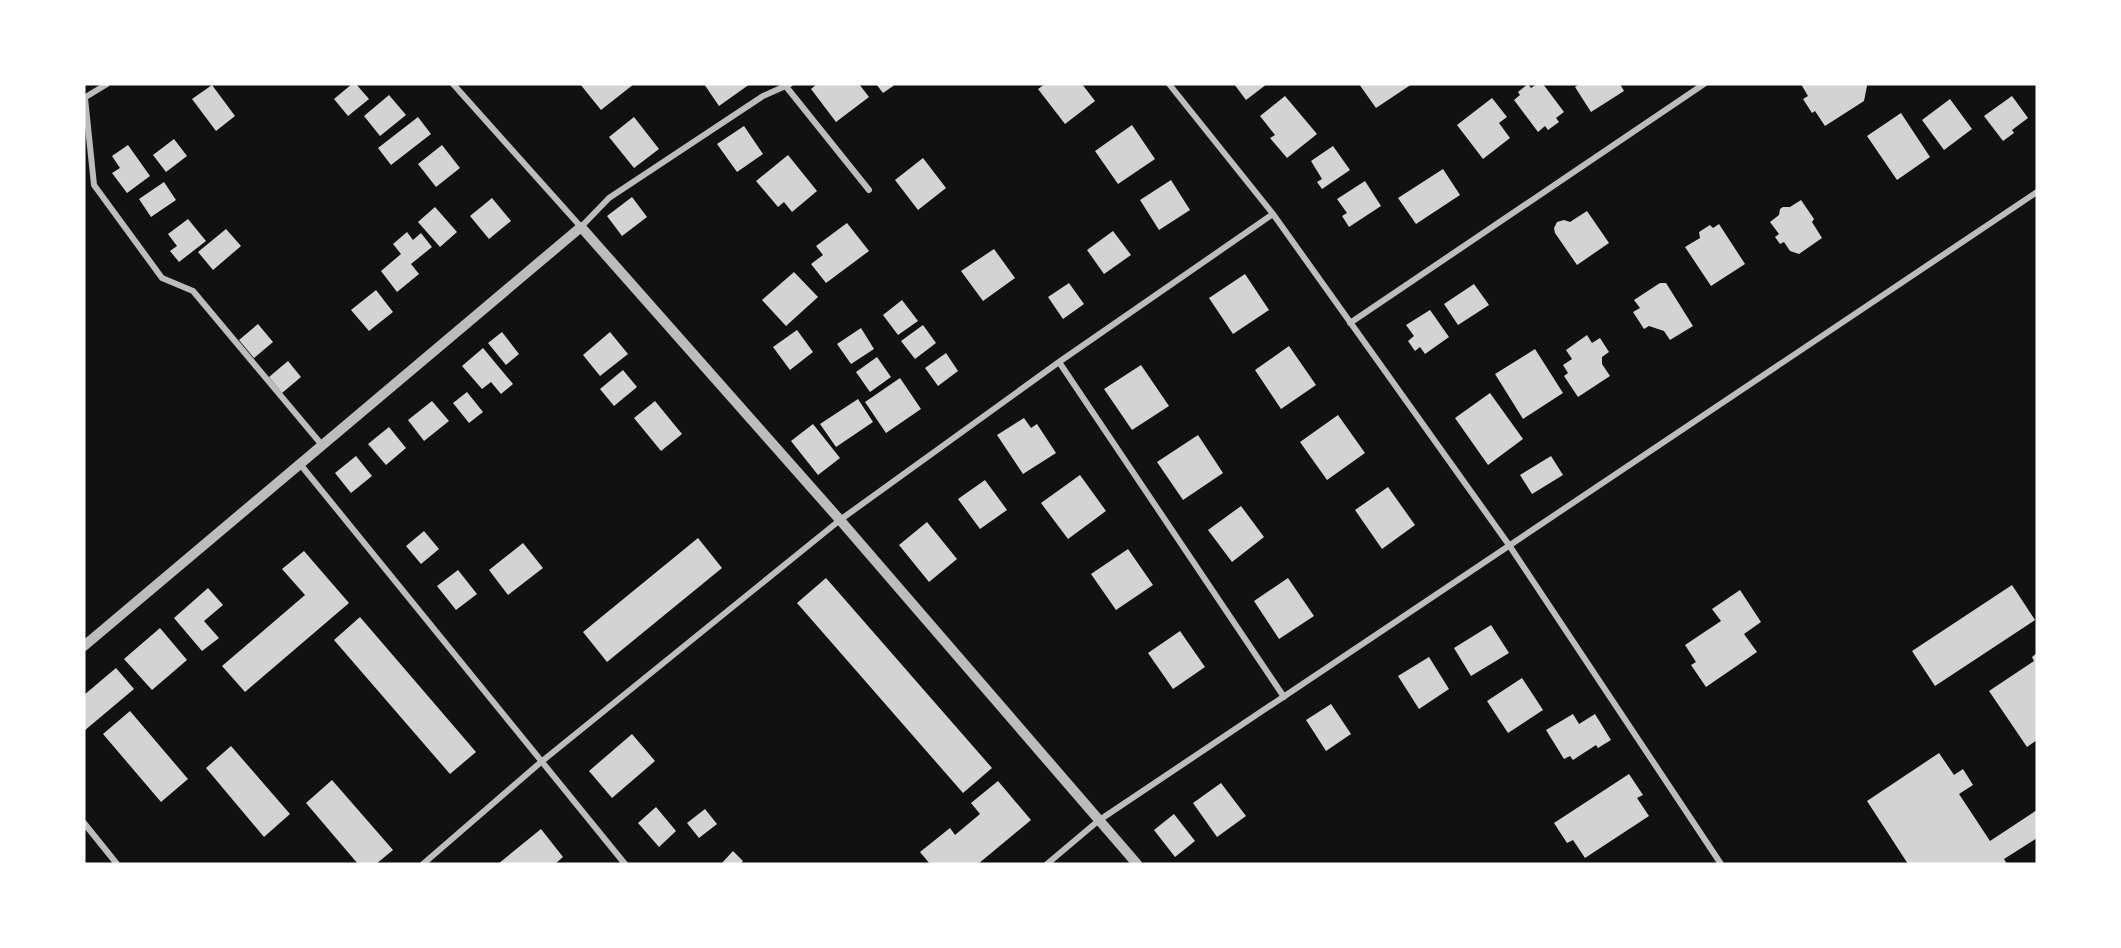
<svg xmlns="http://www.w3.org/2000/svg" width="2121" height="948" viewBox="0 0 2121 948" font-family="Lato,sans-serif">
<rect width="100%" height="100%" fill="#111"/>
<path fill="#d3d3d3" d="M 352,84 L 356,84 L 369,99 L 348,116 L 334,99 Z
M 580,84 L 634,84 L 601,110 Z
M 704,84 L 750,84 L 719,106 Z
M 817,84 L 859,84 L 869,97 L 836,122 L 811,89 Z
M 876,84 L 896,84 L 883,93 Z
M 1045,84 L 1082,84 L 1095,101 L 1065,124 L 1038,89 Z
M 1234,84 L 1267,84 L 1246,100 Z
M 1359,84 L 1412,84 L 1376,108 Z
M 1528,84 L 1531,88 L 1537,84 L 1543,84 L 1564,112 L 1556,118 L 1559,122 L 1548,130 L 1545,126 L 1538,132 L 1514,100 L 1520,95 L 1518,92 Z
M 1579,84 L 1620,84 L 1624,91 L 1591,112 L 1575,87 Z
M 1801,84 L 1866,84 L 1867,86 L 1864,101 L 1825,126 L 1815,111 L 1812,113 L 1803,99 L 1808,96 Z
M 212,85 L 235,116 L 216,131 L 192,99 Z
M 389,95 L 406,115 L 380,136 L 364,116 Z
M 1285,96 L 1317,134 L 1287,158 L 1270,138 L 1275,135 L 1260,116 Z
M 2012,96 L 2028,118 L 2012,130 L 2014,133 L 2003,141 L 1984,116 Z
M 1492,98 L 1507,117 L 1499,123 L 1510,138 L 1483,159 L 1457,125 Z
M 1950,99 L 1972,129 L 1944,150 L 1922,120 Z
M 1901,113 L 1930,157 L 1897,180 L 1867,136 Z
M 418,117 L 431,134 L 391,165 L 378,148 Z
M 634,117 L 659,149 L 634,168 L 609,137 Z
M 1132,125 L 1155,159 L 1118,184 L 1095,151 Z
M 744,126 L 763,154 L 737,172 L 717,144 Z
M 174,139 L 187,156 L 166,172 L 153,155 Z
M 128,145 L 150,176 L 127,193 L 112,173 L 120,168 L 112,156 Z
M 442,145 L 460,168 L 436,187 L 418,164 Z
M 1333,146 L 1350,170 L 1322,189 L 1317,182 L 1322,179 L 1311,161 Z
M 788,155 L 817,191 L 792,212 L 784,202 L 778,207 L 756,181 Z
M 923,158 L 946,188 L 918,210 L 895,180 Z
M 1443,169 L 1460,195 L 1416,224 L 1398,198 Z
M 1171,180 L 1190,210 L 1159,230 L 1140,200 Z
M 1365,181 L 1381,206 L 1349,227 L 1342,216 L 1347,213 L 1337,199 Z
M 164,182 L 176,200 L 151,217 L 139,199 Z
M 632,197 L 647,217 L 622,236 L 607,216 Z
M 492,198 L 511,221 L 489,239 L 470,216 Z
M 1801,200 L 1814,219 L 1812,222 L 1822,238 L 1799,254 L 1790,251 L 1784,242 L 1780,244 L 1775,237 L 1779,234 L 1770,222 L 1779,215 L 1780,209 L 1783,207 L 1790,207 Z
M 435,207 L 457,232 L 440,247 L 418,222 Z
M 1587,211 L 1609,243 L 1577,265 L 1555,233 L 1554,228 L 1557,222 L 1564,220 L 1570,222 Z
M 188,219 L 206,241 L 179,262 L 170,251 L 177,246 L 168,234 Z
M 847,223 L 869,251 L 826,283 L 811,264 L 823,255 L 816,246 Z
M 1719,224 L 1745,264 L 1711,286 L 1685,247 L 1700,238 L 1699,232 L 1710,225 L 1713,228 Z
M 226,229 L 241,246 L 213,270 L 198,252 Z
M 1113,231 L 1131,255 L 1104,274 L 1087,250 Z
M 407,232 L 413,240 L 421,233 L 432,247 L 411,264 L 419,274 L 397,292 L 381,271 L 401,254 L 393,244 Z
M 994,249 L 1015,278 L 983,301 L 961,271 Z
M 794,272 L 818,297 L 786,326 L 762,300 Z
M 1245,274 L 1269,310 L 1233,334 L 1209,298 Z
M 1069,283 L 1084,304 L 1063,319 L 1048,297 Z
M 1660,283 L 1666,283 L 1693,326 L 1670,340 L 1664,331 L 1649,326 L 1644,329 L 1633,312 L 1640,308 L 1634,300 Z
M 1474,284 L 1489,305 L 1458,325 L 1444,304 Z
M 376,290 L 393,312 L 369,331 L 351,310 Z
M 902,300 L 918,321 L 898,335 L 883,315 Z
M 1430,310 L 1449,337 L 1425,354 L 1420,347 L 1415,351 L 1408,341 L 1414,336 L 1406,325 Z
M 258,324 L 273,342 L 254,358 L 239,340 Z
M 923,325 L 936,343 L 915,359 L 901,341 Z
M 861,328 L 874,349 L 851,364 L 837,344 Z
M 797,330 L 813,352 L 790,370 L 773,347 Z
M 502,332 L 519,354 L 506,365 L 488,343 Z
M 610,332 L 628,354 L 600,376 L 583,355 Z
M 1587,335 L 1592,343 L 1600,338 L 1609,352 L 1602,357 L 1602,364 L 1610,376 L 1578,397 L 1564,376 L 1568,373 L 1563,365 L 1572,359 L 1566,350 Z
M 1289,346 L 1316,385 L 1281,409 L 1255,370 Z
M 483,348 L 513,384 L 501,394 L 491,382 L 482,389 L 462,366 Z
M 1535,349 L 1563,393 L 1523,419 L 1495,374 Z
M 946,353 L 958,371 L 938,386 L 925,368 Z
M 877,357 L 891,377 L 870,392 L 856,372 Z
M 288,361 L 301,377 L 282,393 L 269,377 Z
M 1141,365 L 1169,406 L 1132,430 L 1104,389 Z
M 623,370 L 637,387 L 614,406 L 600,389 Z
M 900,378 L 921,409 L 886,433 L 865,402 Z
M 467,392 L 483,412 L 469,423 L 453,403 Z
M 1490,393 L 1523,439 L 1488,465 L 1455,418 Z
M 858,399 L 873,422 L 836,447 L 820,424 Z
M 432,401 L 449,421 L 424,441 L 408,420 Z
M 655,401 L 682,434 L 661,451 L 634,418 Z
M 1338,415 L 1365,453 L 1327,480 L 1300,442 Z
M 1024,418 L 1031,428 L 1037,424 L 1056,453 L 1023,474 L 997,435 Z
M 813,424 L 840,458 L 818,475 L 791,441 Z
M 389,427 L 406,448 L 386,465 L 368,444 Z
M 1198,435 L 1223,473 L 1183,500 L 1157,462 Z
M 356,456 L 372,476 L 351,493 L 335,473 Z
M 1551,456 L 1563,475 L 1532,494 L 1520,475 Z
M 1080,475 L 1106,511 L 1068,539 L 1041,503 Z
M 985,480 L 1007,510 L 980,529 L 958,499 Z
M 1388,487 L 1415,525 L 1382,549 L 1355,510 Z
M 1241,506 L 1264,537 L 1232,562 L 1208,530 Z
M 927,522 L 957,559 L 929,582 L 899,545 Z
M 424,531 L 439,549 L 421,564 L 406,546 Z
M 698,538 L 722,568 L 607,662 L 583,632 Z
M 523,543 L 543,568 L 508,595 L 489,570 Z
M 1128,549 L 1153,585 L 1116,610 L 1091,574 Z
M 304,551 L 349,603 L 245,692 L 222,666 L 305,595 L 282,569 Z
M 458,570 L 477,594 L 456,610 L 437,586 Z
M 826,578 L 992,768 L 963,793 L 797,603 Z
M 1288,578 L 1314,616 L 1279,639 L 1254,601 Z
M 2012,585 L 2035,620 L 1935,686 L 1912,651 Z
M 208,588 L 223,605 L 204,621 L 219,638 L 202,651 L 174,618 Z
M 1740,590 L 1761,622 L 1744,634 L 1757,652 L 1706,687 L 1691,665 L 1696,662 L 1685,645 L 1721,621 L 1712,609 Z
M 360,617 L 476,752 L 450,774 L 334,640 Z
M 1491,625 L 1509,653 L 1471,676 L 1454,648 Z
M 160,628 L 187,660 L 152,690 L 124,659 Z
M 1180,631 L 1205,667 L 1173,689 L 1148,653 Z
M 2037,653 L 2037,740 L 2027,747 L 1989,691 L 2034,661 L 2032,657 Z
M 1429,657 L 1449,689 L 1419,709 L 1398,676 Z
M 116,668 L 134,689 L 84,731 L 84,695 Z
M 1522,678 L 1543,710 L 1508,733 L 1487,701 Z
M 1331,704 L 1351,734 L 1326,751 L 1306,720 Z
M 130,711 L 188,779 L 161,802 L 103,734 Z
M 1573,714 L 1579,724 L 1595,714 L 1611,740 L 1598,748 L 1596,745 L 1573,760 L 1570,756 L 1564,759 L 1546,730 Z
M 632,734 L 655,761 L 612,798 L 589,771 Z
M 231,746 L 290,814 L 264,837 L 206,768 Z
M 1939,753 L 1954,775 L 1963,769 L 1973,785 L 1959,794 L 1990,841 L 2037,810 L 2037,838 L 2004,859 L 2007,864 L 1908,864 L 1867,801 Z
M 1629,774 L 1643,795 L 1637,798 L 1649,816 L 1585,858 L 1573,840 L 1567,843 L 1554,823 Z
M 332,780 L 393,850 L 376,864 L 358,864 L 306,803 Z
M 998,781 L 1031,820 L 978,864 L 930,864 L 920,852 L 950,828 L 955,835 L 980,814 L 971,803 Z
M 1221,783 L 1246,816 L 1217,837 L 1193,803 Z
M 656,807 L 676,831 L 659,847 L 638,823 Z
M 705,809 L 717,824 L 699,838 L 687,823 Z
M 1174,814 L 1195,841 L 1175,857 L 1154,830 Z
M 541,829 L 563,857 L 555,864 L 498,864 Z
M 733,851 L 743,861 L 741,864 L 721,864 Z"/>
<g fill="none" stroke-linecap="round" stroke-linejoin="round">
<path stroke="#bcbcbc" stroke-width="6" d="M 453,84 L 581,227 L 609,198 L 763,96 L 790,84
M 784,84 L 869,190
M 1169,84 L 1273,214 L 1509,545 L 1721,864
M 84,98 L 107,84
M 85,98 L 94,185 L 162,278 L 193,291 L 322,445
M 1350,323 L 1704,84
M 1059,362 L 1284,697
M 300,464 L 625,864
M 84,823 L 117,864
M 423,864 L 541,762 L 840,520 L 1059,362 L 1273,214
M 1047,864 L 1098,821 L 2037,192"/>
<path stroke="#bcbcbc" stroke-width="10" d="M 84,646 L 581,227 L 840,520 L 1137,864"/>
</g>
<rect width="2121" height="948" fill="none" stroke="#ffffff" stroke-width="171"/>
</svg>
